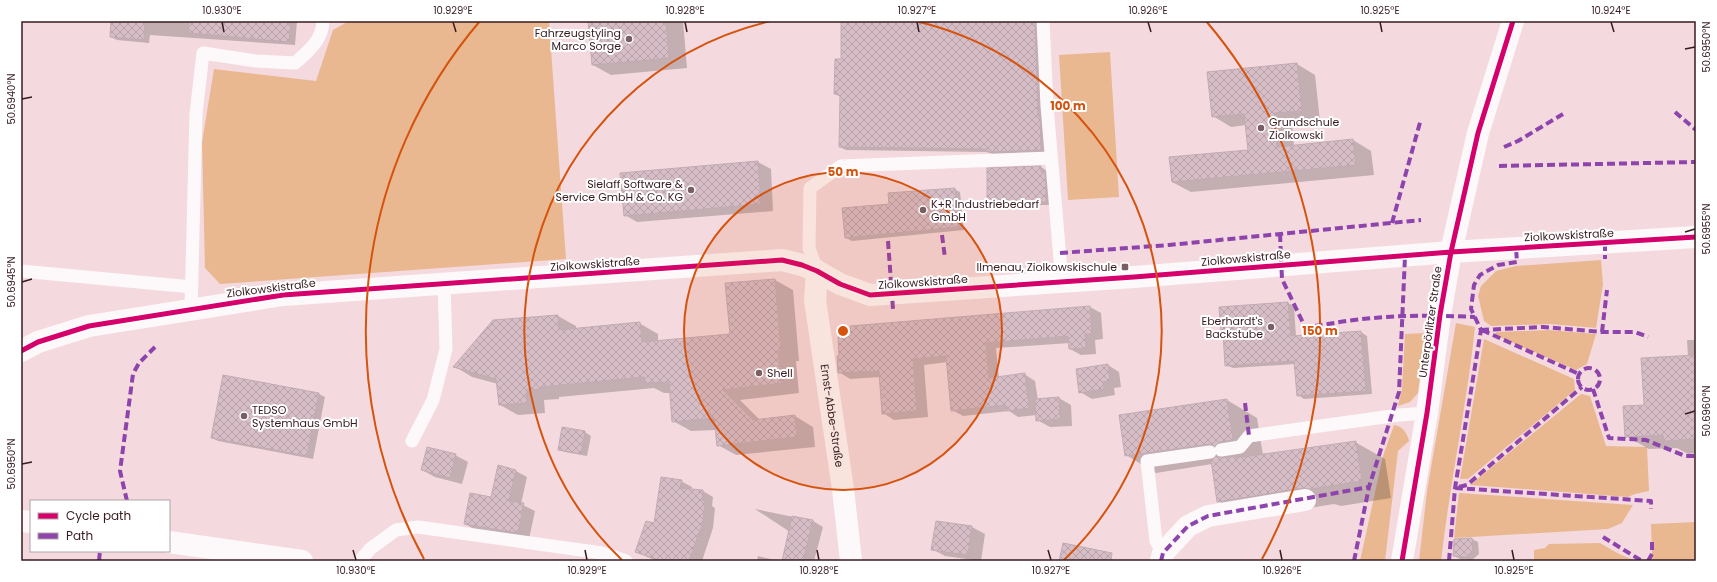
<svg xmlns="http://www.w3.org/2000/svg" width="1717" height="582" viewBox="0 0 1717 582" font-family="Poppins,sans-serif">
<defs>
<pattern id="building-cross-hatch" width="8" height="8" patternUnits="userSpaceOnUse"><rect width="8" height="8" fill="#d6bdc6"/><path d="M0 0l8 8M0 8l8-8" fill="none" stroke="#b8a2aa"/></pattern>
</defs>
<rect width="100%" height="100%" fill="#f4dadf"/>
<path fill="#e9b891" d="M 349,21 L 549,21 L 566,259 L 220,284 L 205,268 L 202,142 L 214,69 L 316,81 L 333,30 Z
M 1110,52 L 1119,197 L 1068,200 L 1059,55 Z
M 1601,260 L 1603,284 L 1596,328 L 1550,324 L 1491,326 L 1484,321 L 1478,296 L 1481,286 L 1496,271 L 1516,266 Z
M 1456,323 L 1475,327 C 1467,405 1450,482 1441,561 L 1419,561 L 1427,491 Z
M 1549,330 L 1596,334 L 1587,364 L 1576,370 L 1495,335 L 1496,332 Z
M 1426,333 L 1418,393 L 1410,402 L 1398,406 L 1402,389 L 1405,334 Z
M 1484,339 L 1574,379 L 1575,390 L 1468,479 L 1460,479 Z
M 1581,394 L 1590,396 L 1606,446 L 1647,447 L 1649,491 L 1635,494 L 1628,497 L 1470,485 Z
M 1394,425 C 1403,426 1407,433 1409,441 L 1398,451 L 1385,561 L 1360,561 L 1383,456 Z
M 1459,493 L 1633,505 L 1622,523 L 1608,529 L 1454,538 Z
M 1696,522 L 1696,561 L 1648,561 L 1652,554 L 1651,524 Z
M 1600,543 L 1619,554 L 1636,561 L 1534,561 L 1534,550 L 1545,548 L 1549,544 Z"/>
<path fill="#0003" d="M 112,21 L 297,21 L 295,45 L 150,35 L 149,43 L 117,40 L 111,37 Z
M 589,21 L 683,21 L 687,68 L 611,75 L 593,65 Z
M 842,21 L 1042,21 L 1047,153 L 994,155 L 988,152 L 846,150 L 840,147 L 841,97 L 835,94 L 842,60 Z
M 1297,64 L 1315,75 L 1320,121 L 1292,123 L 1294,146 L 1353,140 L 1371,151 L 1374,175 L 1191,192 L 1172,182 L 1249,151 L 1246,125 L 1231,127 L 1213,116 L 1208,73 Z
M 758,162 L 771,169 L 773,211 L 637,222 L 625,215 Z
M 1041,167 L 1047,171 L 1051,205 L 994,205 L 988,201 Z
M 954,189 L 960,192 L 964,230 L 852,241 L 846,238 L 890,205 Z
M 775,280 L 793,290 L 799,361 L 796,361 L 799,393 L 740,400 L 760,420 L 795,416 L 813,427 L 815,447 L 736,455 L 718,445 L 716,430 L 691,431 L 673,421 L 670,393 L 664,393 L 654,388 L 559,397 L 559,399 L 544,400 L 545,413 L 518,415 L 500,405 L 498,384 L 472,377 L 454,366 L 558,316 L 576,326 L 576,329 L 639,323 L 658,334 L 658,342 L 731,335 L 726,284 Z
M 1288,303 L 1294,306 L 1296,337 L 1361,332 L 1367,336 L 1372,394 L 1304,399 L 1298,395 L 1296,364 L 1233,368 L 1226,365 Z
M 1090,307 L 1101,313 L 1103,339 L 1095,340 L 1096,354 L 1081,355 L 1070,349 L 1070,343 L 996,348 L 999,378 L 1024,374 L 1035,381 L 1038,400 L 1059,398 L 1071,405 L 1072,426 L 1050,427 L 1037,420 L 1037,415 L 1018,417 L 1009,411 L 963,416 L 952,410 L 948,362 L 924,365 L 928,417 L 894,420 L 883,413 L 881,377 L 850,379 L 839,372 Z
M 1687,340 L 1696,340 L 1696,453 L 1688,454 L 1677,448 L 1649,449 L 1626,436 L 1645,405 L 1688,357 Z
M 1108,365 L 1119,372 L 1121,387 L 1114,388 L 1115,395 L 1092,399 L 1080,392 Z
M 224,376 L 319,394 L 325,397 L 313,459 L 218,441 L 212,438 Z
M 1227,400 L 1257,418 L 1263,455 L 1355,442 L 1385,459 L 1391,498 L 1341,506 L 1334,504 L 1248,518 L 1218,501 L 1212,464 L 1156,473 L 1126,455 L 1120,416 Z
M 585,432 L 591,436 L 587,456 L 565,452 L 559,449 Z
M 455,455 L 468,462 L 462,484 L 435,477 L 422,470 Z
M 516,471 L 527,477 L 521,504 L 535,511 L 529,539 L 476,530 L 465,524 L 492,498 Z
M 681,481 L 692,487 L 691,490 L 703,491 L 713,497 L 712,506 L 715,508 L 713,528 L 702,561 L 658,561 L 647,557 L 637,551 Z
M 755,509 L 813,521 L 823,527 L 814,561 L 783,561 L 790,532 Z
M 937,522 L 972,527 L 985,534 L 981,561 L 945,556 L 932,549 Z
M 1472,539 L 1478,542 L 1479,554 L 1472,560 L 1460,559 L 1454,556 Z
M 758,556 L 779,561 L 757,561 Z"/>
<path fill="url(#building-cross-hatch)" stroke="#c3abb4" d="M 111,21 L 145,21 L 144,40 L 110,37 Z
M 189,21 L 291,21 L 289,42 L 189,33 Z
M 588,21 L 666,21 L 669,58 L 592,65 Z
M 841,21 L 1035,21 L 1038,116 L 1040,116 L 1041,150 L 987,152 L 987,149 L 839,147 L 840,95 L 834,94 L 835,59 L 841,59 Z
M 1297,63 L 1302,111 L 1274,113 L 1277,147 L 1353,139 L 1356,165 L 1172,182 L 1169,157 L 1248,150 L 1244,114 L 1212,117 L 1207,72 Z
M 758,161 L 761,204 L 624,216 L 620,173 Z
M 1041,166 L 1041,172 L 1045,172 L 1046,202 L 987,202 L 987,168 Z
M 955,188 L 958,227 L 845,238 L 842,208 L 889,204 L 888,193 Z
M 775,279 L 781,351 L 778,351 L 782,383 L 723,390 L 753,420 L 795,415 L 797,437 L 717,446 L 714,418 L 672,422 L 669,382 L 645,383 L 644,377 L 541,387 L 541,389 L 526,390 L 527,403 L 499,405 L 496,379 L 453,367 L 493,320 L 558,315 L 559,330 L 640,322 L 642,342 L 730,334 L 725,283 Z
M 1288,302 L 1291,336 L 1361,331 L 1366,391 L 1297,396 L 1294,361 L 1225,366 L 1223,332 L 1221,332 L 1219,307 Z
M 1090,306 L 1092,334 L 1085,334 L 1086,348 L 1069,349 L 1068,336 L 986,343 L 989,378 L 1025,373 L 1029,408 L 1007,411 L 1006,405 L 951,411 L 946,356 L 913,359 L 917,411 L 882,414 L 879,371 L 838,373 L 837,356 L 839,356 L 838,337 L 851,336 L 850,326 Z
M 1696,355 L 1696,439 L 1664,441 L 1663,435 L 1625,437 L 1623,406 L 1644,405 L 1641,358 Z
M 1108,364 L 1110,381 L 1103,382 L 1104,389 L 1079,393 L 1076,369 Z
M 223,375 L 319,393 L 307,456 L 211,438 Z
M 1059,397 L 1060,419 L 1036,421 L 1035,399 Z
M 1227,399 L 1233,440 L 1219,442 L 1215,446 L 1209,444 L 1125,456 L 1119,415 Z
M 562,427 L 585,431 L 581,454 L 558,450 Z
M 1356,441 L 1362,481 L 1310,489 L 1303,488 L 1217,502 L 1211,460 L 1216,456 L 1222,458 L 1236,456 L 1236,458 Z
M 427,447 L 456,454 L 450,478 L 421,470 Z
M 498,465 L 516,470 L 509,501 L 524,503 L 518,533 L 464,524 L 470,493 L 491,497 Z
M 661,477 L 682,480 L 680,488 L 703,490 L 702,500 L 705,501 L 703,522 L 689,561 L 662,561 L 635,552 L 646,521 L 654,523 Z
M 792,516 L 813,520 L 803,561 L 782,561 Z
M 936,521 L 972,526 L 968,555 L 931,550 Z
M 1472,538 L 1473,550 L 1466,557 L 1453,556 L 1454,539 Z
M 1063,543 L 1112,553 L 1111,561 L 1059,561 Z"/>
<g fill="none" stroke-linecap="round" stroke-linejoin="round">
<path stroke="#fdf9fa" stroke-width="13" d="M 1043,21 L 1047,106 L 1062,282
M 21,271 L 192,287
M 817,271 L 809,248 L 810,188 L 841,166 L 1051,158
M 191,309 L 196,114 L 203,53 L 256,61 L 295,63 C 308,52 323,39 323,21
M 412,441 L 433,400 L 446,349 L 444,284
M 1221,450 L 1240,447 L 1249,436 L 1399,415 L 1427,413
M 1163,553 L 1156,541 L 1147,461 L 1210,452
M 360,561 L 370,549 L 396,530 L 418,527 L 602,553 L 626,561"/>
<g stroke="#fdf9fa" stroke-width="22">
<path id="s1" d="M 817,271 L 815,300 L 843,489 L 851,561"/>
<path d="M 21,351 L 38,342 L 89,326 L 283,295 L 782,260 L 802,265 L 817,271 L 840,284 L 870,295 L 1134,277 L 1451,252 L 1696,237"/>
<path d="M 21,521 L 31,522"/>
<path d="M 169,542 L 302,561"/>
<path d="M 1161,561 L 1163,553 L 1188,526 L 1208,516 L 1305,500"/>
</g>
<path stroke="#fdf9fa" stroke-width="22" d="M 1402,561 L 1427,413 L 1440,315 L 1451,252 L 1478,133 L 1513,21"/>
<path stroke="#8e44ad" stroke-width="4" stroke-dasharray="8 4" stroke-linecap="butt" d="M 1675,112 L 1696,130
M 1504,147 L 1518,141 L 1563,114
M 1499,166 L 1696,162
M 1392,223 L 1421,119
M 1280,234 L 1282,279 L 1305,327 C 1321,326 1337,322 1354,320 C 1394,315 1434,315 1475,317
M 942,235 L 945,258
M 888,241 L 893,309
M 1605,243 L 1605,259
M 1060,253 L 1169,245 L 1421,220
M 1481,330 L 1543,327 L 1602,332 L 1635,332 L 1648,337
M 1482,330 L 1579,374
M 1602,332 L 1607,290
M1578 379a11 11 0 1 1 22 0a11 11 0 1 1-22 0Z
M 1593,389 L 1609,438 L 1646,440 L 1685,456 L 1696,456
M 1245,403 L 1249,436
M 1459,487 L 1467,485 L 1582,387
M 1455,488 L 1651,501 L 1651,509
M 127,501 L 120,471 L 133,374 L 139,363 L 155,347
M 1603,537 L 1642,561
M 99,561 L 100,551
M 1161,561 L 1163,553 L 1188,526 L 1208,516 L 1369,487
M 1354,561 L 1369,487 L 1399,392 L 1405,256
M 1449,561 L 1455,488 L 1481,330 L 1471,309 L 1474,285 L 1480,275 L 1498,265 L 1517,262 L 1516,248
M 1648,561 L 1652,554 L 1652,538"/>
<g stroke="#fff" stroke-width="8">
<path id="cycleway" d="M 21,351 L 38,342 L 89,326 L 283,295 L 782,260 L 802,265 L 817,271 L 840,284 L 870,295 L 1134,277 L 1451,252 L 1696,237
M 1402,561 L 1427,413 L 1440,315 L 1451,252 L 1478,133 L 1513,21"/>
</g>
<use href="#cycleway" stroke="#d6006c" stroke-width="5"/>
</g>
<path fill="none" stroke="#371b21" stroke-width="1.5" d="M 222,22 L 224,32M 453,22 L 456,32M 685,22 L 687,32M 917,22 L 919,32M 1148,22 L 1151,32M 1380,22 L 1382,32M 1611,22 L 1614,32M 1685,49 L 1695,47M 22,99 L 32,97M 1685,232 L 1695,229M 22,282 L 32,279M 1685,414 L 1695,411M 22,464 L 32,462M 353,550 L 356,560M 585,550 L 587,560M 817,550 L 819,560M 1048,550 L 1051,560M 1280,550 L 1282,560M 1512,550 L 1514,560"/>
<circle cx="843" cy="331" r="159" fill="#d6530e" fill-opacity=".12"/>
<g fill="none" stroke="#d6530e" stroke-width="2">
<circle cx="843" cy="331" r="159"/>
<path d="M622 560A318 318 0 0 1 771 21M915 21A318 318 0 0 1 1064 560"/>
<path d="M424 559A477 477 0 0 1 480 21M1206 21A477 477 0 0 1 1262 559"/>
</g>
<g fill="#795e64" stroke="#fff" stroke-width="1.5">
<circle cx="629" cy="39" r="4"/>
<circle cx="1261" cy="128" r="4"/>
<circle cx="691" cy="190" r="4"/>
<circle cx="923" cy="210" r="4"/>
<rect x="1121" y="263" width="8" height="8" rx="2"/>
<circle cx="1271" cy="327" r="4"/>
<circle cx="759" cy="373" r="4"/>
<circle cx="244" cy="416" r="4"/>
</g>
<g text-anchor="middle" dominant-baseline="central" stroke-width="4" stroke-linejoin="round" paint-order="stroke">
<g font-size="11" fill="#371b21" stroke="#fff" text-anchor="end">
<text x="621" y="33">Fahrzeugstyling<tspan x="621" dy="13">Marco Sorge</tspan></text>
<text x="1269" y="122" text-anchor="start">Grundschule<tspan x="1269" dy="13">Ziolkowski</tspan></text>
<text x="683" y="184">Sielaff Software &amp;<tspan x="683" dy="13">Service GmbH &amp; Co. KG</tspan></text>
<text x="931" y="204" text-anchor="start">K+R Industriebedarf<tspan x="931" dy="13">GmbH</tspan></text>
<text x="1117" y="267">Ilmenau, Ziolkowskischule</text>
<text x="1263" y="321">Eberhardt's<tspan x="1263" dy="13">Backstube</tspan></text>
<text x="767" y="373" text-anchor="start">Shell</text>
<text x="252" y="410" text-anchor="start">TEDSO<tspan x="252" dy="13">Systemhaus GmbH</tspan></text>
</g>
<g font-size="11" fill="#371b21" stroke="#fff">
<text transform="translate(1569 235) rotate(-3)">Ziolkowskistraße</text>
<text transform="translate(1246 258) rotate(-5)">Ziolkowskistraße</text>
<text transform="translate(595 264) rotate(-4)">Ziolkowskistraße</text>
<text transform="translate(923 282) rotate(-4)">Ziolkowskistraße</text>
<text transform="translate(271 288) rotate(-7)">Ziolkowskistraße</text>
<text transform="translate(1430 322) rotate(-82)">Unterpörlitzer Straße</text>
<text stroke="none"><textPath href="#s1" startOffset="146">Ernst-Abbe-Straße</textPath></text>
</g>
</g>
<circle cx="843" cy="331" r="6" fill="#d6530e" stroke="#fff" stroke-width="2"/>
<g font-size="12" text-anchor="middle" font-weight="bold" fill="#d6530e" stroke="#fff" stroke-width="4" stroke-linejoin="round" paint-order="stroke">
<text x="1068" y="110">100 m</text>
<text x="843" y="176">50 m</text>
<text x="1320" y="335">150 m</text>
</g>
<rect width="1717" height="582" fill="none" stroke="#ffffff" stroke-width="44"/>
<rect x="30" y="500" width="140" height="52" fill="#ffffff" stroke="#afa4a6"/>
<rect x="38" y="513" width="20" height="6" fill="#d6006c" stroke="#afa4a6"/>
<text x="66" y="520" font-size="12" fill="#371b21">Cycle path</text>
<rect x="38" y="533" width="20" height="6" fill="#8e44ad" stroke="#afa4a6"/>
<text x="66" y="540" font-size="12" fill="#371b21">Path</text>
<rect x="22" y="22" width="1673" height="538" fill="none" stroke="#371b21" stroke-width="1.5"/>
<g font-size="10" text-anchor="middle" fill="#371b21">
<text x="222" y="14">10.930°E</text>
<text x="453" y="14">10.929°E</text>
<text x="685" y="14">10.928°E</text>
<text x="917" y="14">10.927°E</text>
<text x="1148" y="14">10.926°E</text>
<text x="1380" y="14">10.925°E</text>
<text x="1611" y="14">10.924°E</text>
<text transform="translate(1706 47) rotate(-90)" y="4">50.6950°N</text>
<text transform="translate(11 99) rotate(-90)" y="4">50.6940°N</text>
<text transform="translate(1706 229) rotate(-90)" y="4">50.6955°N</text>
<text transform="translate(11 282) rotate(-90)" y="4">50.6945°N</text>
<text transform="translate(1706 411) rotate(-90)" y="4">50.6960°N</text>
<text transform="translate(11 464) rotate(-90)" y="4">50.6950°N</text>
<text x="356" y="574">10.930°E</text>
<text x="587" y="574">10.929°E</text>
<text x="819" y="574">10.928°E</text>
<text x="1051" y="574">10.927°E</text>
<text x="1282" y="574">10.926°E</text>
<text x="1514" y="574">10.925°E</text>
</g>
</svg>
